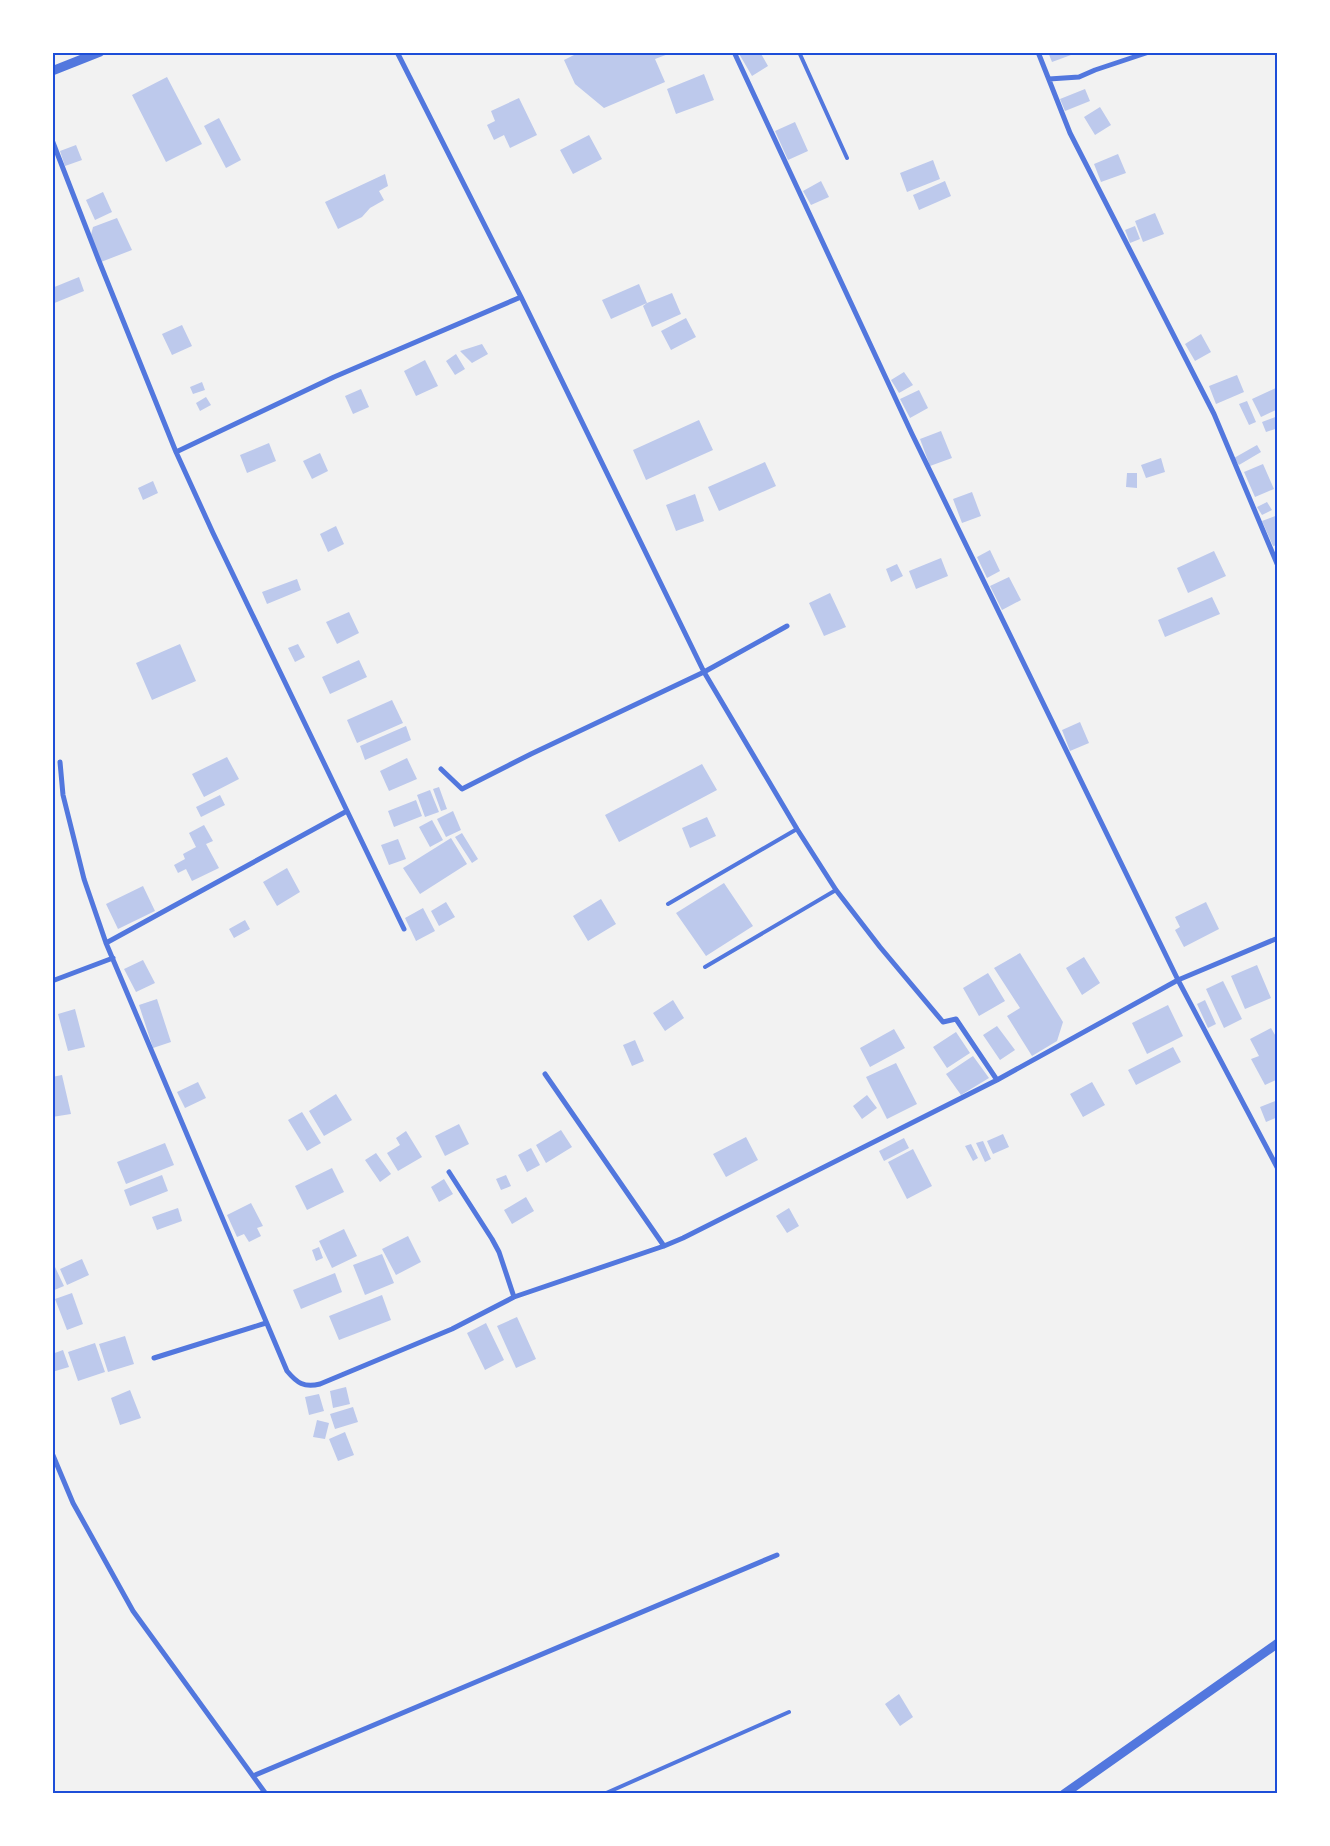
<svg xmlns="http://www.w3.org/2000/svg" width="1330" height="1846" viewBox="0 0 1330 1846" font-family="'PT Sans',sans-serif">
<rect width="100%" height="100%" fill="#f2f2f2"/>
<path fill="#bdc9ec" d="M 580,52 L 671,52 L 671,53 L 655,59 L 665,82 L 604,108 L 575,84 L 564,60 Z
M 738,52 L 760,52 L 768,66 L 752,76 Z
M 1048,52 L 1070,52 L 1071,55 L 1052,62 Z
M 704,74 L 714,100 L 676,114 L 667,89 Z
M 167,77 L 202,144 L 166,162 L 132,95 Z
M 1085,89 L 1090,101 L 1065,111 L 1060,99 Z
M 519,98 L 537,135 L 510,148 L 504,135 L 494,140 L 487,125 L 495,121 L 491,111 Z
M 1100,107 L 1111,125 L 1095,135 L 1084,117 Z
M 219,118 L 241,160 L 226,168 L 204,126 Z
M 795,122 L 808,151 L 788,160 L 775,131 Z
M 589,135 L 602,159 L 573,174 L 560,150 Z
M 76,145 L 82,160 L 65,166 L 60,151 Z
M 1118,154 L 1126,173 L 1101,182 L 1094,164 Z
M 933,160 L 940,179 L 907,192 L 900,173 Z
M 385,174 L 388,186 L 379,191 L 384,200 L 370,208 L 362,217 L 338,229 L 325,202 Z
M 821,181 L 829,197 L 811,205 L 803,191 Z
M 945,181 L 951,196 L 919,210 L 913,195 Z
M 103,192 L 112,212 L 95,220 L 86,200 Z
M 1155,213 L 1164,234 L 1143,242 L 1135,221 Z
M 117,218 L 132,250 L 101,262 L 91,235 L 93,227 Z
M 1135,226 L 1140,239 L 1130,243 L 1125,230 Z
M 79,277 L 84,291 L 52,304 L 52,288 Z
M 639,284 L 647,303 L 672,293 L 681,314 L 652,327 L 643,306 L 647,303 L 611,319 L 602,300 Z
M 686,318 L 696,337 L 671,350 L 661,331 Z
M 182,325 L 192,346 L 172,355 L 162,334 Z
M 1201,334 L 1211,352 L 1195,361 L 1185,344 Z
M 482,344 L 488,354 L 472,363 L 460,351 Z
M 456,354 L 465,369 L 455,375 L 446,361 Z
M 425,360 L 438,386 L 416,396 L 404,371 Z
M 904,372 L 913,385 L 899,393 L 891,380 Z
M 1237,375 L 1244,392 L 1216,404 L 1209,386 Z
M 202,382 L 205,390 L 193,394 L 190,387 Z
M 1278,387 L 1278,409 L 1261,417 L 1252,399 Z
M 361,389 L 369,407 L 353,414 L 345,396 Z
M 919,390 L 928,408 L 910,418 L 900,399 Z
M 206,397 L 211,405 L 200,411 L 196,403 Z
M 1247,401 L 1256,422 L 1249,425 L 1239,404 Z
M 1278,416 L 1278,428 L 1266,432 L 1262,422 Z
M 699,420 L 713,450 L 646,480 L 633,450 Z
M 941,431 L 952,458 L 930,466 L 920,439 Z
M 269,443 L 276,461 L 247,473 L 240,455 Z
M 1257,445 L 1261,452 L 1239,465 L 1234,458 Z
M 320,453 L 328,471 L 312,479 L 303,461 Z
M 1161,458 L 1165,472 L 1146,478 L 1141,465 Z
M 765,462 L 776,486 L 719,511 L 708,487 Z
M 1263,464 L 1274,489 L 1255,497 L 1244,472 Z
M 1127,473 L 1137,473 L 1137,488 L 1126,487 Z
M 153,481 L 158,493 L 143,500 L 138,488 Z
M 972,492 L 981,516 L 962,523 L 953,499 Z
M 695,494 L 704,521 L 676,531 L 666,505 Z
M 1267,502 L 1272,510 L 1262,515 L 1257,507 Z
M 1278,515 L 1278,545 L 1273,546 L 1262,521 Z
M 336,526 L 344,544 L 328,552 L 320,534 Z
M 990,550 L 1000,571 L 987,578 L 977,557 Z
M 1214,551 L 1226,576 L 1188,593 L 1177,568 Z
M 941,558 L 948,576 L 916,589 L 909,571 Z
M 897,564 L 903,576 L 891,582 L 886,569 Z
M 1009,577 L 1021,600 L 1002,610 L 990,586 Z
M 297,579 L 301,590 L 267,604 L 262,592 Z
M 830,593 L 846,627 L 824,636 L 809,603 Z
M 1212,597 L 1220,614 L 1165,637 L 1158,620 Z
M 349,612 L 359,633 L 337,644 L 326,622 Z
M 180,644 L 196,681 L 152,700 L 136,663 Z
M 298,644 L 305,657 L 295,662 L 288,648 Z
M 359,660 L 367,677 L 330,694 L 322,677 Z
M 392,700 L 403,723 L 357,743 L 347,720 Z
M 1080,722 L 1089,743 L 1070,751 L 1062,730 Z
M 406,726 L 411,740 L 365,760 L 360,746 Z
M 227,757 L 239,779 L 204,797 L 192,774 Z
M 407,758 L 417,779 L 389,791 L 380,771 Z
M 702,764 L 717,790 L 619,842 L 605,815 Z
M 439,787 L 447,809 L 441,811 L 433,789 Z
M 430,790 L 439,812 L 425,817 L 417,795 Z
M 220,795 L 225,805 L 201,817 L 196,807 Z
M 416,800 L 422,816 L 394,827 L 388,811 Z
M 453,811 L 461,830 L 446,837 L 437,819 Z
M 707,817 L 716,836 L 690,848 L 682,828 Z
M 432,820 L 443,840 L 430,847 L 419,827 Z
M 204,825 L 213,841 L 206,844 L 219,868 L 192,881 L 186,869 L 178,873 L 174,865 L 185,859 L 183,854 L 196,847 L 189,833 Z
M 462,833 L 478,859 L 472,863 L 455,837 Z
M 451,838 L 467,864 L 420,894 L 403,868 Z
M 398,839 L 406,859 L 389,865 L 381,845 Z
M 287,868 L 300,892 L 277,906 L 263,882 Z
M 724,883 L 753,926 L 706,956 L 676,913 Z
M 143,886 L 155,911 L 118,929 L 106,904 Z
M 601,899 L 616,924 L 588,941 L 573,916 Z
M 446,902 L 455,917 L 439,926 L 431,911 Z
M 1206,902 L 1219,929 L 1184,947 L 1175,930 L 1180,927 L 1175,917 Z
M 423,908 L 435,931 L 416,941 L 405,918 Z
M 245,920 L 250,929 L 234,938 L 229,929 Z
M 1020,953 L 1063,1022 L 1057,1041 L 1032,1056 L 1007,1016 L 1020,1008 L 994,968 Z
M 1084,957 L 1100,983 L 1082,995 L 1066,968 Z
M 143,960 L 155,983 L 136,992 L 124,969 Z
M 1257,965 L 1271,998 L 1245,1009 L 1231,976 Z
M 988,973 L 1005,1001 L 979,1016 L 963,988 Z
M 1223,981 L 1242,1019 L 1224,1028 L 1206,989 Z
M 157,999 L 171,1042 L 153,1048 L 139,1005 Z
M 673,1000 L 684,1018 L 665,1031 L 653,1013 Z
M 1205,1000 L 1216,1024 L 1208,1028 L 1197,1004 Z
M 1168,1005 L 1183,1036 L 1147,1054 L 1132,1023 Z
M 75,1009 L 85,1047 L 68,1051 L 58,1014 Z
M 997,1026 L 1015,1050 L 1000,1060 L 983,1035 Z
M 1271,1028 L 1278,1040 L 1278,1079 L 1265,1085 L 1251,1059 L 1259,1056 L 1250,1039 Z
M 894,1029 L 905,1048 L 870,1067 L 860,1048 Z
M 956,1032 L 970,1053 L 947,1068 L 933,1047 Z
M 635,1040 L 644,1061 L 632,1066 L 623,1045 Z
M 1173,1047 L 1181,1062 L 1136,1085 L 1128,1070 Z
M 973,1056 L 989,1078 L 961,1095 L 946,1074 Z
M 896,1063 L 917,1104 L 887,1119 L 866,1077 Z
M 62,1075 L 71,1114 L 52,1117 L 52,1077 Z
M 198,1082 L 206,1098 L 185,1108 L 177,1092 Z
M 1092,1082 L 1105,1105 L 1083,1117 L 1070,1094 Z
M 336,1094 L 352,1120 L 324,1136 L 309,1111 Z
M 867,1095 L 877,1108 L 862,1119 L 853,1106 Z
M 1278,1100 L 1278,1117 L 1266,1122 L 1260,1107 Z
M 302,1112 L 321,1143 L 307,1151 L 288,1120 Z
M 459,1124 L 469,1144 L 445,1156 L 435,1136 Z
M 561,1130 L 572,1147 L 546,1163 L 536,1145 Z
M 406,1131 L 422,1157 L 398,1171 L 387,1153 L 400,1145 L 396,1138 Z
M 1003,1134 L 1009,1147 L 993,1154 L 987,1141 Z
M 746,1137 L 758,1160 L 726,1177 L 713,1154 Z
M 904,1138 L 909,1148 L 884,1161 L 879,1151 Z
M 983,1141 L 991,1159 L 985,1162 L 976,1143 Z
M 165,1143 L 174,1165 L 126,1184 L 117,1162 Z
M 971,1144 L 978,1158 L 973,1161 L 965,1146 Z
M 531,1148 L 540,1165 L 527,1172 L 518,1155 Z
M 913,1149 L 932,1186 L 907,1199 L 888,1162 Z
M 376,1153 L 391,1174 L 380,1182 L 365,1160 Z
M 332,1168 L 344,1192 L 307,1210 L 295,1186 Z
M 162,1175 L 168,1191 L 130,1206 L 124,1190 Z
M 506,1175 L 511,1186 L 501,1190 L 496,1179 Z
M 444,1179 L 453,1194 L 439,1202 L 431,1187 Z
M 526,1197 L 534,1211 L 512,1224 L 504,1210 Z
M 251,1203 L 263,1226 L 257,1228 L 261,1236 L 249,1242 L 244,1234 L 237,1237 L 227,1215 Z
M 178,1208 L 182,1221 L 157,1230 L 152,1217 Z
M 789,1208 L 799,1226 L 787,1233 L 776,1216 Z
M 344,1229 L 357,1256 L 332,1268 L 319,1241 Z
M 408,1236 L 421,1262 L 396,1275 L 382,1249 Z
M 319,1247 L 323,1258 L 316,1261 L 312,1250 Z
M 382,1254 L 394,1283 L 365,1295 L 353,1265 Z
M 82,1259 L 89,1275 L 67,1285 L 60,1269 Z
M 55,1267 L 64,1286 L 52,1291 L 52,1269 Z
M 335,1273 L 342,1292 L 301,1309 L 293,1290 Z
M 72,1293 L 83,1324 L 67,1330 L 55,1299 Z
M 382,1295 L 391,1320 L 339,1340 L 329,1316 Z
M 517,1317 L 536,1359 L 516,1368 L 497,1326 Z
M 486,1323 L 504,1360 L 485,1370 L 467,1333 Z
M 125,1336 L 134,1364 L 108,1372 L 99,1344 Z
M 95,1343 L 105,1372 L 78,1381 L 68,1352 Z
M 63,1350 L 69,1367 L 52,1372 L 52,1354 Z
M 346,1387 L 350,1404 L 333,1408 L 330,1391 Z
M 130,1390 L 141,1418 L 120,1425 L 111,1398 Z
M 319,1394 L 324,1411 L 309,1415 L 305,1397 Z
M 353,1407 L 358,1422 L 335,1429 L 330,1414 Z
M 317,1420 L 329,1423 L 325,1439 L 313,1437 Z
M 345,1432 L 354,1455 L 338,1461 L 329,1439 Z
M 899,1694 L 913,1717 L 900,1726 L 885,1704 Z"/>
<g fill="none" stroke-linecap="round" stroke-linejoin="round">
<path stroke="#5277de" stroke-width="4" d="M 799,52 L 847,158
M 668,904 L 797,829
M 705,967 L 836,890
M 604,1794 L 789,1712"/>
<path stroke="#5277de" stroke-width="5" d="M 397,52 L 521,297 L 704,672 L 797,829 L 836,890 L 880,947 L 943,1022 L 956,1019 L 997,1080
M 734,52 L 912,434 L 1178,980 L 1278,1169
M 1038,52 L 1070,133 L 1214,414 L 1278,566
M 1049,79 L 1079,77 L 1095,70 L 1149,52
M 52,140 L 99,261 L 176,452 L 213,533 L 404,929
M 176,452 L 334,377 L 521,297
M 60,762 L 63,795 L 84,879 L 106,943 L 287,1371 C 297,1383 304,1388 320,1384 L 452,1329 L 514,1297 L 664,1246 L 683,1238 L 997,1080 L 1178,980 L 1278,938
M 441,769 L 462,789 L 531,754 L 704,672 L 787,626
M 106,943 L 347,811
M 52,981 L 113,958
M 545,1074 L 664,1246
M 449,1172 L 492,1239 L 499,1252 L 514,1297
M 154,1358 L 266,1323
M 52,1453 L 73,1503 L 133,1611 L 266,1794
M 253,1776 L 777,1555"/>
<path stroke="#5277de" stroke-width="9" d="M 52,71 L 100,52
M 1064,1794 L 1278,1643"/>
</g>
<rect width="1330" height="1846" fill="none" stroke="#ffffff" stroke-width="108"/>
<rect x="54" y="54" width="1222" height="1738" fill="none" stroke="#1d4ed8" stroke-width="2"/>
</svg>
